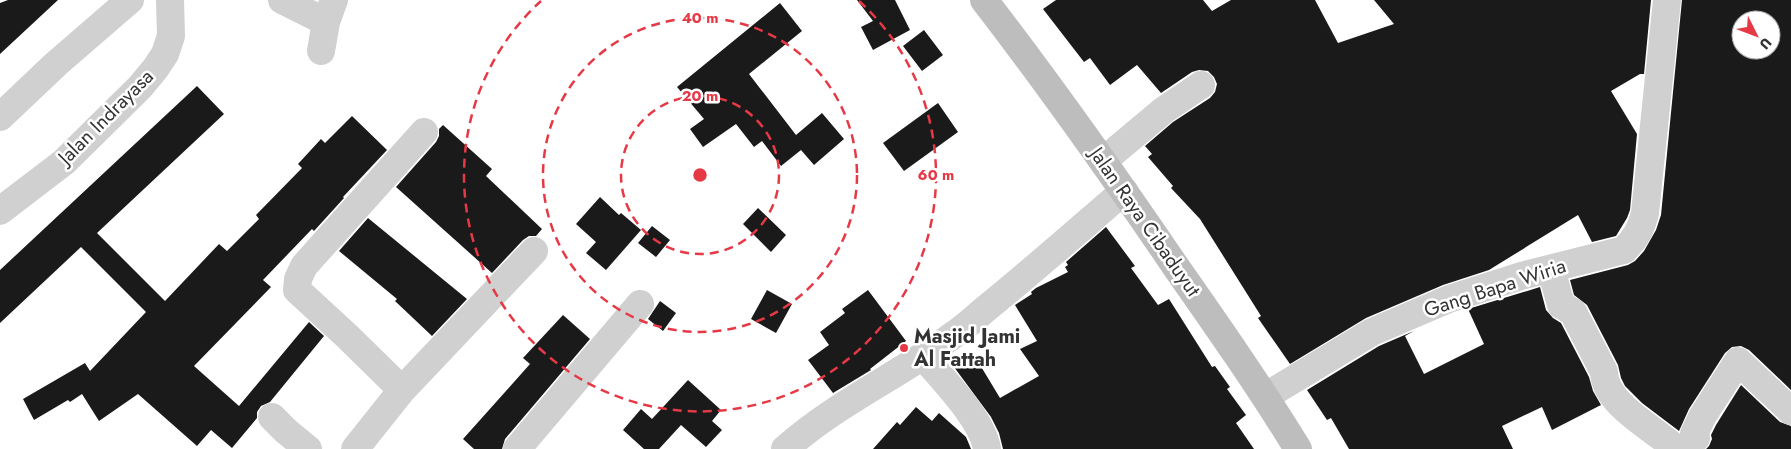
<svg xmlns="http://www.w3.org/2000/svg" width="1791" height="449" viewBox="0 0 1791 449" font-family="Jost,sans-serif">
<rect width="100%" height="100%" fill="#fff"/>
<path fill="#1a1a1a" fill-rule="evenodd" d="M 8,0 L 58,0 L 0,54 L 0,3 Z
M 857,0 L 895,0 L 910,30 L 873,50 L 861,27 L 873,21 Z
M 1056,0 L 1203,0 L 1212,11 L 1231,0 L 1315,0 L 1338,43 L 1394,24 L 1374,0 L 1651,0 L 1644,74 L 1640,74 L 1611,91 L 1637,134 L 1630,210 L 1627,218 L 1616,236 L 1592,242 L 1578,215 L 1489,270 L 1443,285 L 1366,318 L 1290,364 L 1258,318 L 1261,316 L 1200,219 L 1171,188 L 1173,186 L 1148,157 L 1152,154 L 1145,146 L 1173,122 L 1210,98 L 1215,92 L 1217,84 L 1214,77 L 1208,71 L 1199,70 L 1192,72 L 1161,93 L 1137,65 L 1110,85 L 1090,58 L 1084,62 L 1043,9 Z
M 1682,0 L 1791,0 L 1791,390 L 1749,350 L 1741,346 L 1732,347 L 1725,353 L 1689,409 L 1679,431 L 1642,403 L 1625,386 L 1621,378 L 1618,365 L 1587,305 L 1574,295 L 1570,280 L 1628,265 L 1635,261 L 1644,251 L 1656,230 L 1661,215 ZM 1741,20 L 1771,20 L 1771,50 L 1741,50 Z
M 780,3 L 802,31 L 749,74 L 796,135 L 822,113 L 844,139 L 814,165 L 801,150 L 781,166 L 762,141 L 754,147 L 736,124 L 703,147 L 690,129 L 704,119 L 677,87 Z
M 924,30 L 943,55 L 922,71 L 903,46 Z
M 197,86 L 224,114 L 97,233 L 165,301 L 219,244 L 227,251 L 259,219 L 256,215 L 302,168 L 298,164 L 321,139 L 325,143 L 352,116 L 387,150 L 343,197 L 344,198 L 314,231 L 312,229 L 263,280 L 271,287 L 194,366 L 239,406 L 309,322 L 324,336 L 270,402 L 261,406 L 257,412 L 257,418 L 232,448 L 211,430 L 197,446 L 138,394 L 99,421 L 82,394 L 70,402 L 68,400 L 34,420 L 23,399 L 85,363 L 90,371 L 146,312 L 81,247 L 0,323 L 0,270 Z
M 938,103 L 958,132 L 904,171 L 883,143 Z
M 443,125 L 492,169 L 486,176 L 542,229 L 536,236 L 529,236 L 523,240 L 492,273 L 396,187 L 436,142 L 439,136 L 439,129 Z
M 600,197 L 619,215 L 621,213 L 641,230 L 606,270 L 586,253 L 596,242 L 576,224 Z
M 758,208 L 786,235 L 771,252 L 743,224 Z
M 368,218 L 467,299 L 432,336 L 395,301 L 397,299 L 339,251 Z
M 652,226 L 670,240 L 656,257 L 638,243 Z
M 1106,227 L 1135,266 L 1131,268 L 1158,305 L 1169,299 L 1212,367 L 1215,366 L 1230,387 L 1227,389 L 1246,415 L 1236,423 L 1254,449 L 1003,449 L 999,433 L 991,417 L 954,367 L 974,355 L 1000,398 L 1039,376 L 1020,349 L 1037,341 L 1015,305 L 1032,294 L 1031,292 L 1036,288 L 1068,272 L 1065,267 L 1068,265 L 1066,262 Z
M 1540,287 L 1546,310 L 1553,318 L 1561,323 L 1589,377 L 1593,391 L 1601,405 L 1552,430 L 1542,407 L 1502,426 L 1513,449 L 1349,449 L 1331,418 L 1327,420 L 1307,390 L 1379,346 L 1414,331 L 1405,336 L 1424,374 L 1484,344 L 1468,309 Z
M 767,290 L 792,304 L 776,333 L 751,319 Z
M 868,290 L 906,341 L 870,369 L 871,370 L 833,393 L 808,360 L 829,345 L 820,332 L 845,313 L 842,309 Z
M 660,301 L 676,313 L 663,331 L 648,319 Z
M 563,315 L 590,339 L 505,439 L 502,449 L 474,449 L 463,439 L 530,364 L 523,358 Z
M 688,380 L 721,410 L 712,421 L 722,430 L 706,447 L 681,425 L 659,449 L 644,449 L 623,430 L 641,409 L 652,419 Z
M 1741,385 L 1780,422 L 1791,426 L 1791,449 L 1706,449 L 1709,446 L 1712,439 L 1711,435 L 1716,425 Z
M 916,407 L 932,421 L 939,413 L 966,437 L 971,449 L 873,449 L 897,422 L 900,425 Z"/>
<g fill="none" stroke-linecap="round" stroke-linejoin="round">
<path stroke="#d0d0d0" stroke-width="28" d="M 282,0 L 326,22
M 321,51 L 326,22 L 334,0
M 1103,161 L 1164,110 L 1201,85
M 1551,269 L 1561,305 L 1573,312 L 1604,372 C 1605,405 1654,428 1676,449
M 923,356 C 942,379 983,420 987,449
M 402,390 L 348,337 L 297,290 L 298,279 L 304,266 L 424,132
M 1266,396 L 1372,332 L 1449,299 L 1521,276 L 1624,250 C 1636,238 1641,229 1645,213 L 1667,0
M 272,417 L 286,431 L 308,449
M 1696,438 L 1694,434 L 1702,417 L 1738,361 L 1791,411
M 355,449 L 402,390 L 534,251
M 517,449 L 640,304
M 785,449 C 835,404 898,376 952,336 C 967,326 980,313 994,302 C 1038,266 1081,228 1124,191"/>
<path stroke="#d0d0d0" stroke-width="28" d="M 0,117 L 56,64 L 130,0
M 0,211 L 64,162 L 140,87 L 155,69 L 165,54 L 171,36 L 170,0"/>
<path stroke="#bdbdbd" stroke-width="28" d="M 984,0 C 1051,87 1114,176 1176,267 C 1218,327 1260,387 1298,449"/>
</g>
<g fill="none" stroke="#e63946" stroke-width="2.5" stroke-dasharray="9 6">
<circle cx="700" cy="175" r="79"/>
<circle cx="700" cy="175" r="157"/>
<path d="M859 1A236 236 0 1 1 541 1"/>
</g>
<circle fill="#e63946" stroke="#fff" stroke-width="2" cx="904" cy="348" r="5"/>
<g text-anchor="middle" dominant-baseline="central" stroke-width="5" stroke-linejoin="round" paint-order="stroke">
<g font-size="20" fill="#333" stroke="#fff">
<text transform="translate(106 117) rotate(-45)">Jalan Indrayasa</text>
<text transform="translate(1145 222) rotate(55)">Jalan Raya Cibaduyut</text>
<text transform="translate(1495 288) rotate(-18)">Gang Bapa Wiria</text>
</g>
<g font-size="20" font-weight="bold" fill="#333" stroke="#fff" text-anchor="start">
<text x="914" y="336">Masjid Jami<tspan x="914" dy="23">Al Fattah</tspan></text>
</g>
</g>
<circle cx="700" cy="175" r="8" fill="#e63946" stroke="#fff" stroke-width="2.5"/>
<g font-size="15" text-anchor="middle" font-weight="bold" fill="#e63946" stroke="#fff" stroke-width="5" stroke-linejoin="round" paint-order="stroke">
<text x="700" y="23">40 m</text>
<text x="700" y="101">20 m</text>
<text x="936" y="180">60 m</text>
</g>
<g transform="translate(1756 35) rotate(132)"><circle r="24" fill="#ffffff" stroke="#adadad"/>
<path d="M0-4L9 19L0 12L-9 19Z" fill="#e63946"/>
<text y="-8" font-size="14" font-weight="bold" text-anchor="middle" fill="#333333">U</text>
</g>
</svg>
